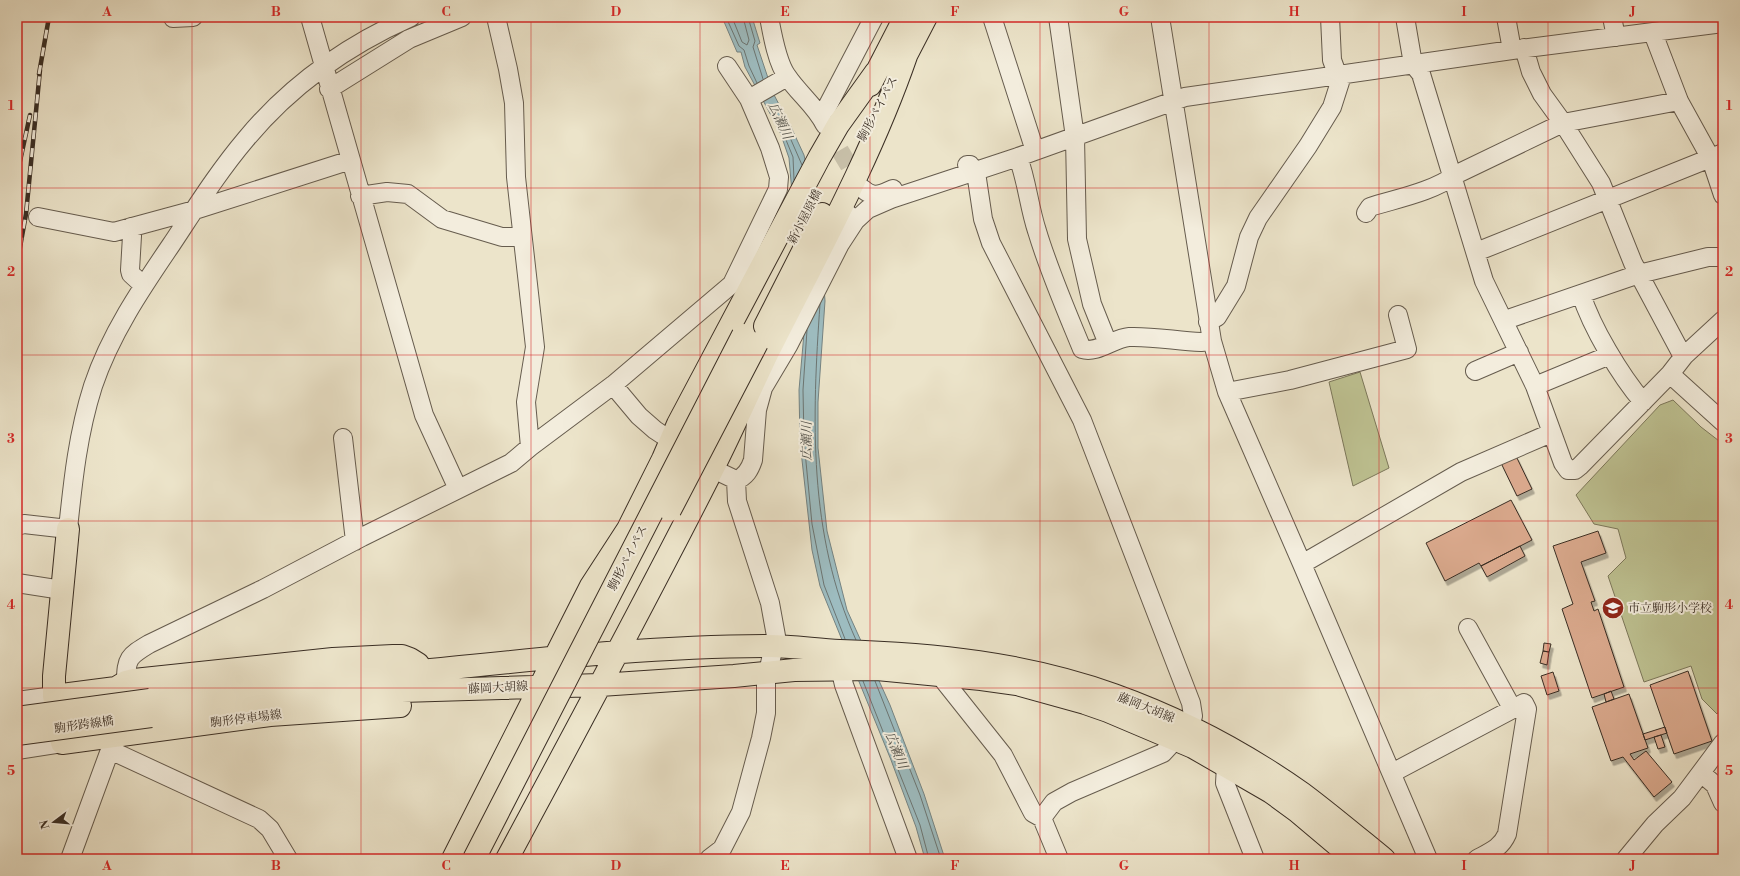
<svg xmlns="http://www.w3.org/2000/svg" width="1740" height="876" viewBox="0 0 1740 876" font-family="'Libre Bodoni','Noto Serif JP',serif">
<defs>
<filter id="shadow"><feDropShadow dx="2.5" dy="4.5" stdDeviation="0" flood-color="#0004"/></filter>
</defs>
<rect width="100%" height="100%" fill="#ece4ca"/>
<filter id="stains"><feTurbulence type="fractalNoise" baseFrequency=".005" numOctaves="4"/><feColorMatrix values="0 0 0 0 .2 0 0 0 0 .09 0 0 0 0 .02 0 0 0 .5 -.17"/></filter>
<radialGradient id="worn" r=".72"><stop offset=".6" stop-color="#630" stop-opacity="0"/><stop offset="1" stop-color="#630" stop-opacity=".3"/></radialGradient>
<path fill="#bec292" stroke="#7c785b" d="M 1360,372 L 1389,468 L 1353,486 L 1329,382 Z
M 1673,400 L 1701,427 L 1723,444 L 1723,705 L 1717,714 L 1702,699 L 1691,666 L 1644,682 L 1608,576 L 1626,558 L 1618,529 L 1594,524 L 1576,495 L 1660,405 Z"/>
<path fill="#9dbcc0" stroke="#758382" d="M 722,17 L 752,17 L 760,43 L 757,45 L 773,93 L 791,127 L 804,155 L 820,230 L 825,301 L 818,402 L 818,448 L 827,531 L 847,610 L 890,705 L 924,794 L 945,859 L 925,859 L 916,827 L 891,760 L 820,586 L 812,550 L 800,442 L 799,390 L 804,333 L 789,158 L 780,132 L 745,67 L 741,52 L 737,52 Z"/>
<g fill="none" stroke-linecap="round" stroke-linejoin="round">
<path stroke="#6c7572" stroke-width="1" d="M 726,17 L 739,46 L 744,50 L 749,66 L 757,83
M 732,17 L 742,42 L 747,45 L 749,40 L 743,17
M 748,17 L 755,41 L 753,47 L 763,79
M 794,180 L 793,157 L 777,118 L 778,116 L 781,117 L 802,165
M 820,304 C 812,418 808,534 856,640
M 807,330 L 803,390 L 804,441 L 812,524 L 824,585 L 845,639
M 863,681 L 920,825 L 929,859
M 875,681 L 920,795 L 941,859"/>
</g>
<path fill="#dbaa8e" stroke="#3a2e24" filter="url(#shadow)" d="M 1516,456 L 1532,489 L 1517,496 L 1501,463 Z
M 1511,500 L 1532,540 L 1481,566 L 1479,563 L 1445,581 L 1426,543 Z
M 1598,531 L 1606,553 L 1581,562 L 1595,601 L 1591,602 L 1594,611 L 1598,609 L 1624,687 L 1592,698 L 1562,609 L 1573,604 L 1553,546 Z
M 1520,546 L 1525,556 L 1487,577 L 1481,566 Z
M 1544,643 L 1551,644 L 1549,652 L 1543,651 Z
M 1543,651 L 1549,652 L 1547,665 L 1540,663 Z
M 1688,671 L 1712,741 L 1674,754 L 1650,685 Z
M 1553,672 L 1559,691 L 1547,695 L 1541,676 Z
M 1611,691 L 1614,699 L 1606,702 L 1604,694 Z
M 1629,694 L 1648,748 L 1630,754 L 1634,760 L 1646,751 L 1672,782 L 1654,797 L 1623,757 L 1611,761 L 1592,707 Z
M 1665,727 L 1667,733 L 1645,740 L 1643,734 Z
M 1661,735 L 1665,747 L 1658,749 L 1654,737 Z"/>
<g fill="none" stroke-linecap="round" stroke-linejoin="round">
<path stroke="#c8c0a9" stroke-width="18" stroke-dasharray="18 9" stroke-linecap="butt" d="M 826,127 L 861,186"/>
<g stroke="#665c4e" stroke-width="20">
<path id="minor" d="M 310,17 L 424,415 L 458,489
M 496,17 L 508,69 L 514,103 L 516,177 L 535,347 L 526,402 L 530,447
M 769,17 C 772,33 777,63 787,76 C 798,93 816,106 825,125
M 992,17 L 1035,151
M 1058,17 L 1075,137 L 1077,239 L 1092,304 L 1108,344
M 1160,17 L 1212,341 L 1227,392 L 1241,424 L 1302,564 L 1428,859
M 1405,17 L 1413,64 L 1421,74 L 1484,281 L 1535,386 L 1563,463 L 1568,470 L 1575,470 L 1580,466 L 1670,374 L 1684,356 L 1723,320
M 1506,17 L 1512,50
M 1612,17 L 1616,37
M 173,18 L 193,17
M 1653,33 L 1679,101 L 1711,159 L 1723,195
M 1524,48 L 1531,72 L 1542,94 L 1563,123 L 1601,183 L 1633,263 L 1680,351 L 1684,356
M 329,89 L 409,39 L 462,17
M 749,99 L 787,77
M 820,115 L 826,109 L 874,17
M 1018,157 C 1027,181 1029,207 1037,231 C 1049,271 1066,310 1082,349 C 1097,354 1114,338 1129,337 C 1152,336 1177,341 1201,342 L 1212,341
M 967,165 L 970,165 L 975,172 L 977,179 L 983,219 L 991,243 L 1082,420 L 1191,703 L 1193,716 L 1190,727
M 863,189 C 874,199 881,194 893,189
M 360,196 L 387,192 L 408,194 L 442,219 L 502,237 L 521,237
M 1366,213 L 1370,207 C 1399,198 1432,192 1457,174 L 1563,123 L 1679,101
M 38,217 L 114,232 L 195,210 L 351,160
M 855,221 L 868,209 L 891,199 L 1018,157 L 1185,97 L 1512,50 L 1723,23
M 131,227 L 132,236 L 130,270 L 131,274 L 143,285
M 1476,252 L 1723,153
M 1581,294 C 1592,328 1620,375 1643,402
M 1208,322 L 1217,317 L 1236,286 L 1249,237 L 1258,218 L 1308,146 L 1332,107 L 1340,82 L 1332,60 L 1330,17
M 1505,322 L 1511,318 L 1639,274 L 1708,257 L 1723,257
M 1475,371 L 1519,352
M 1670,374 L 1723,422
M 613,385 L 639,416 L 655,430 L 681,447
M 1535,386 L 1610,355
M 1227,392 L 1290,380 L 1407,349 L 1398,315
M 343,438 L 355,541
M 703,462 L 713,469 L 736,480 C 746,477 750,469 753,460 L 757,410 L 763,388 L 788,346 L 840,244 L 855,221 L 848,214
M 17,526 L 24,524 L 68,529 C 73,480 78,433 93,386 C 110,335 141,289 171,245 C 195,209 218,172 246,139 C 290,86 348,45 411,17
M 1302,564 L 1461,472 L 1551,433
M 17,583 L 62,590
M 1468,628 L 1512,708
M 840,668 L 844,685 L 908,859
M 944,675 L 945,682 L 1003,755 L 1033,813 L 1042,818
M 126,682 C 126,658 129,656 149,644 L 263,589 L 362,537 L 511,463 L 530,447 L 613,385 L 732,284 L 778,189 L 779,177 L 770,148 L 749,99 L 727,66
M 17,701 L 54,696
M 17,750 L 62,743
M 110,750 L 259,819 L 270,829 L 288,859
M 1226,766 L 1225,783 L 1255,859
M 1392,773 L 1524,703 L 1527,709 L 1507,834 C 1501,848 1490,852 1477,859
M 1701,773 L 1715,785 L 1723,803
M 70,859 L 110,750 L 112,744 L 110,738
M 709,859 L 722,849 L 741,812 L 761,738 L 766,713 L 766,682 L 776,636 L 770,603 L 737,501 L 736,480
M 1059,859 L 1042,818 L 1054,802 L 1072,792 L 1163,753 L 1176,739
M 1626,859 L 1655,824 L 1682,798 L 1723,743"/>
</g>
<g stroke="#3a2e24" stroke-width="24">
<path id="major" d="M 899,69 L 926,17
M 870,85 L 905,17
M 765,326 L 822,214
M 68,529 L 54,676 L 54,696 L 62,743 L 270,715 L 400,706
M 54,696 L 116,688 L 126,682 L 134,680 L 333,659 L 393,656 L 402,656 L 410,659 L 418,664 L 422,670
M 150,700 C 192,693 235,686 278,682 C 319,677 360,677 401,673 C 523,661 646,646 769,646 C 793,646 817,650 840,651 C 935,654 1024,663 1114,695 C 1181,719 1245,753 1303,794 C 1331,815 1357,837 1384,859
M 151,716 L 279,698 L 335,693 L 600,685 L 734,676 L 794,670 L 877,669 L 981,679 L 1017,684 L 1085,703 L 1108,711 L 1193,747 L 1271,792 L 1297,811 L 1354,859
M 453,859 L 591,586 L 628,529 L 663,459 L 678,424 L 819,158 L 838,125 L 876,72
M 507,859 C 574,734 641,610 705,484 C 727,442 746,398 767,354 C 816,256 870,160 906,56"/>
</g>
<use href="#minor" stroke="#f3eddd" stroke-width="18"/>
<use href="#major" stroke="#ece4ca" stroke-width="22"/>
<g stroke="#3a2e24" stroke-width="4.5">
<path id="rail" d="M 39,74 L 49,17
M 17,175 L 30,115
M 17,264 L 26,214 L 40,70"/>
</g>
<use href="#rail" stroke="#f3eddd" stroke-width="3" stroke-dasharray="9" stroke-linecap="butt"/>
<g stroke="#3a2e24" stroke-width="24" stroke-linecap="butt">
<path id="major-bridge" d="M 670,510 L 757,343
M 17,718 L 150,700
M 17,734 L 151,716
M 474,859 L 743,335"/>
</g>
<use href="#major-bridge" stroke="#ece4ca" stroke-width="22"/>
</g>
<path fill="none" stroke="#d62828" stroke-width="1" stroke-opacity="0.55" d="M 192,17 L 192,859M 361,17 L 361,859M 531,17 L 531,859M 700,17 L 700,859M 870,17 L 870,859M 1040,17 L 1040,859M 1209,17 L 1209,859M 1379,17 L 1379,859M 1548,17 L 1548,859M 17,188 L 1723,188M 17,355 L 1723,355M 17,521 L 1723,521M 17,688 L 1723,688"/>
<defs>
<g id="school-disc" transform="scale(1.15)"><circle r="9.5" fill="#8f2418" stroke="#f3eddd"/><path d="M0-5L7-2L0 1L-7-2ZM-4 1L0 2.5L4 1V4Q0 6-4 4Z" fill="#fff"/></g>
</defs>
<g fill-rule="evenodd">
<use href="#school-disc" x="1613" y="608"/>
</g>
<g text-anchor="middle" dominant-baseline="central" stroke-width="4" stroke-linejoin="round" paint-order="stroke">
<g font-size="12" fill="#3a2e24" stroke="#f3eddd">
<text transform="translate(878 109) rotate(-62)">駒形バイパス</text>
<text transform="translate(805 217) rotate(-63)">新小屋原橋</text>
<text transform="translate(628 558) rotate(-63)">駒形バイパス</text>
<text transform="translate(498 688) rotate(-3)">藤岡大胡線</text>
<text transform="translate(1146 708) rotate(22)">藤岡大胡線</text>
<text transform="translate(246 719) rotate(-7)">駒形停車場線</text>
<text transform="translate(84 725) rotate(-8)">駒形跨線橋</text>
</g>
<g font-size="12" fill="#3a2e24" stroke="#f3eddd" text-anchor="start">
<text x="1628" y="608">市立駒形小学校</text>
</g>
<g font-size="13" font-style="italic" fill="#53524b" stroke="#f3eddd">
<text transform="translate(780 121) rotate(65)">広瀬川</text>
<text transform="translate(807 441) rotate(-90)">広瀬川</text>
<text transform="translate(896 750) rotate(68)">広瀬川</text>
</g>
</g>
<rect width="1740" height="876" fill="none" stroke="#ece4ca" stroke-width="44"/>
<g transform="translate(54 822) rotate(254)" stroke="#f3eddd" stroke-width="3" paint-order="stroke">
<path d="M0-3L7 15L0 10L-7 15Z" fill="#3a2e24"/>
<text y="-6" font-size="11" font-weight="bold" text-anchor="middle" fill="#3a2e24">N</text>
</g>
<rect x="22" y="22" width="1696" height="832" fill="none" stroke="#d62828" stroke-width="1.5"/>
<g font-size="13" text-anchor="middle" font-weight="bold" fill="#d62828">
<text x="107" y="16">A</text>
<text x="276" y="16">B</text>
<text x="446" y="16">C</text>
<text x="616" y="16">D</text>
<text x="785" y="16">E</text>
<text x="955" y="16">F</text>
<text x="1124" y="16">G</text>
<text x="1294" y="16">H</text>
<text x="1464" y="16">I</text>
<text x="1633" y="16">J</text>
<text x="11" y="110">1</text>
<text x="1729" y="110">1</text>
<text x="11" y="276">2</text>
<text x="1729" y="276">2</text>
<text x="11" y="443">3</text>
<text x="1729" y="443">3</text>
<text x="11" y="609">4</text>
<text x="1729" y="609">4</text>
<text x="11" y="775">5</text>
<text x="1729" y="775">5</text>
<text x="107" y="870">A</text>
<text x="276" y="870">B</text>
<text x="446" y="870">C</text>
<text x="616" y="870">D</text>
<text x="785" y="870">E</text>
<text x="955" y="870">F</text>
<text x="1124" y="870">G</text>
<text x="1294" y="870">H</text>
<text x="1464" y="870">I</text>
<text x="1633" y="870">J</text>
</g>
<rect width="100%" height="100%" filter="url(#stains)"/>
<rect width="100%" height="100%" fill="url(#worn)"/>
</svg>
